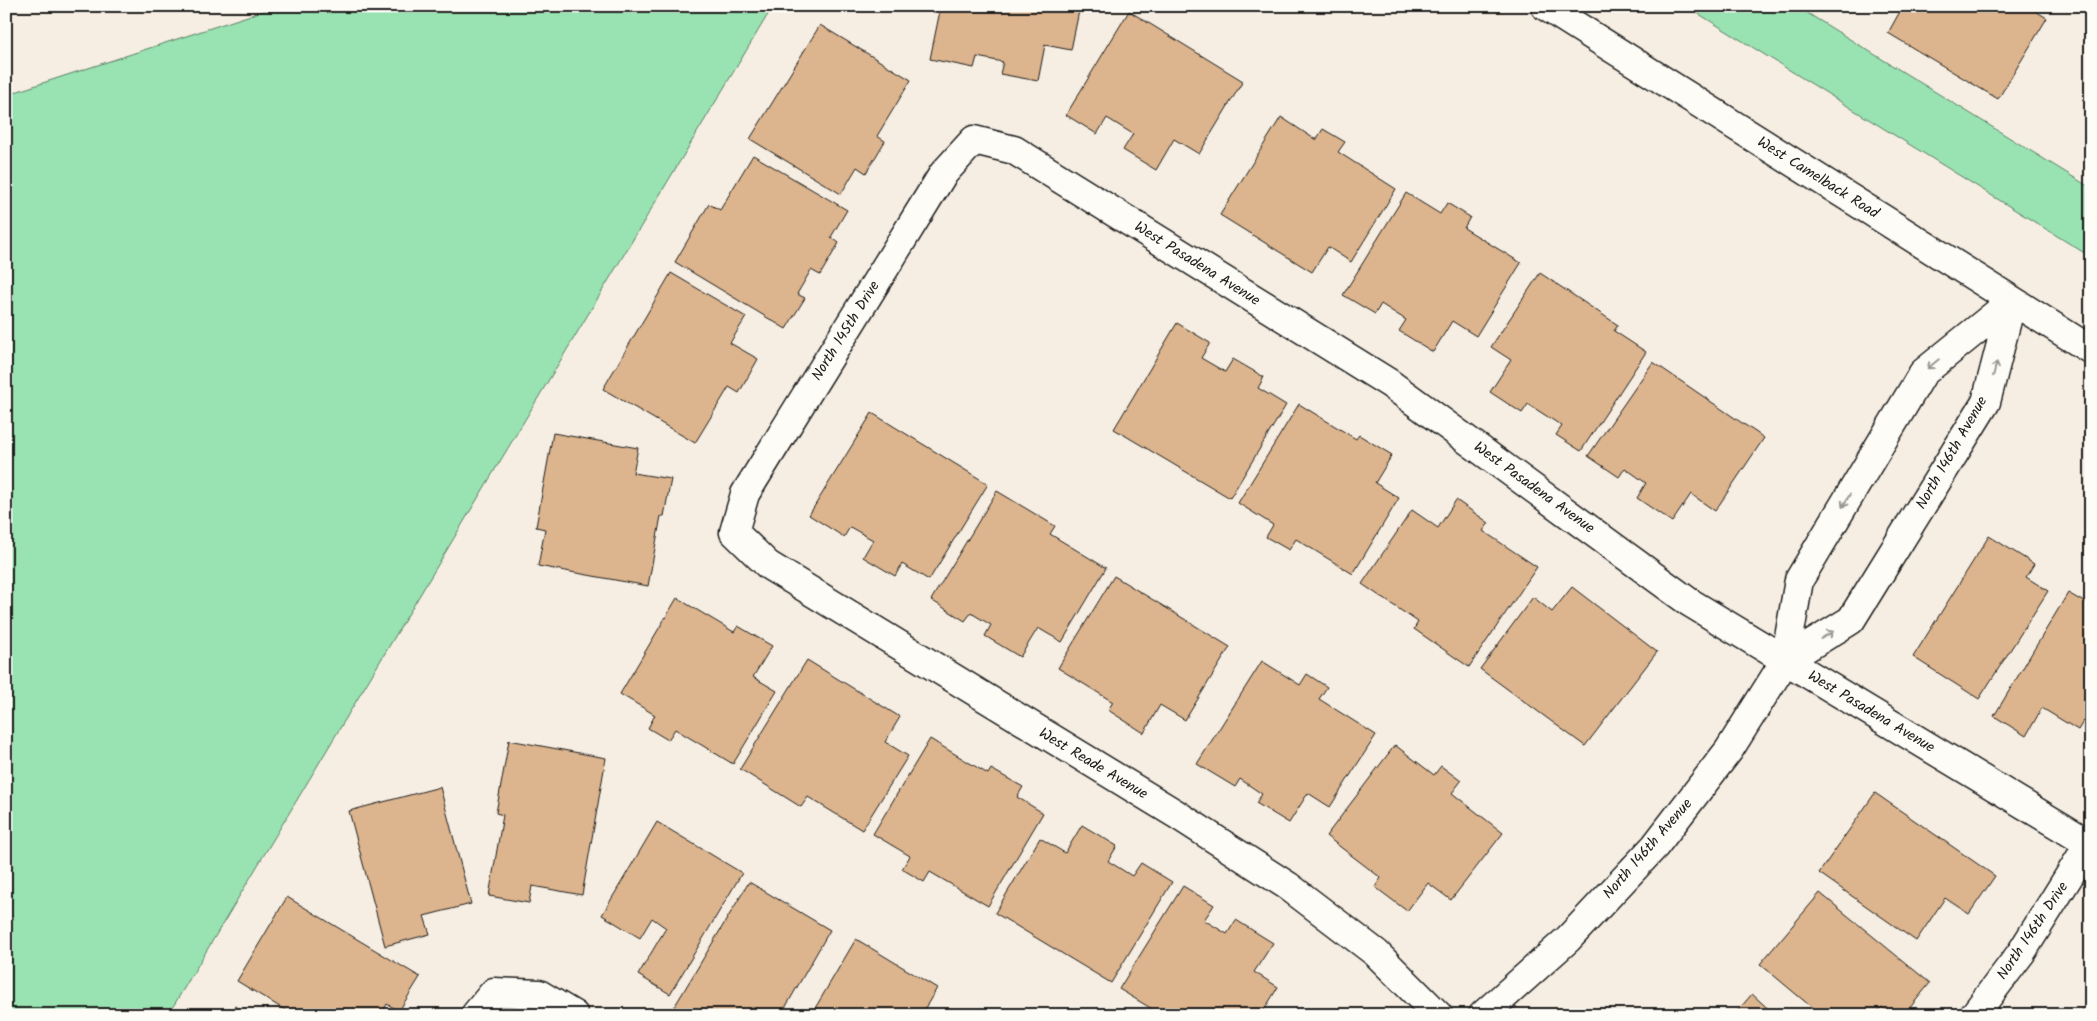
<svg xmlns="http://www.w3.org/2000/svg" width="2097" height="1021" viewBox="0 0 2097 1021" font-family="Kalam,sans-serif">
<rect width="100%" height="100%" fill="#f6eee2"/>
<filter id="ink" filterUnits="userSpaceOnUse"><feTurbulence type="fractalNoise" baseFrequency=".02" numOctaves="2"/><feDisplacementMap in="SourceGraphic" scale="10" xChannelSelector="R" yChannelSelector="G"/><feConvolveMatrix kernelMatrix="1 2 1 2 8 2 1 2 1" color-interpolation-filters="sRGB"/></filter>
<g filter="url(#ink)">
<path fill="#99e2b1" stroke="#5a7f66" d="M 278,6 L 773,6 L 168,1015 L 6,1015 L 6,95 Z
M 1686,6 L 1796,6 L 2091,188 L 2091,257 Z"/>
<path fill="#dcb48d" stroke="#1c1c1c" d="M 941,6 L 1080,6 L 1071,50 L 1045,45 L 1038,81 L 1000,74 L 1003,62 L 977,57 L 974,68 L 930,59 Z
M 1903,6 L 1920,6 L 1929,12 L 1933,6 L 2027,6 L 2047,18 L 1998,99 L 1888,33 Z
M 1129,11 L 1243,81 L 1199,154 L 1174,139 L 1156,170 L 1123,150 L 1133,134 L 1107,118 L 1097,134 L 1066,115 Z
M 820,25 L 911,80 L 877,136 L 885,141 L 866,173 L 857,167 L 841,194 L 750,139 Z
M 1281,117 L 1316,140 L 1323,129 L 1345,142 L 1338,152 L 1396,189 L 1351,262 L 1328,247 L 1312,272 L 1220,215 Z
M 753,155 L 847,210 L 831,237 L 839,243 L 820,275 L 811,270 L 797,294 L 805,298 L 786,329 L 675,262 L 709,204 L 720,210 Z
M 1406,193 L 1440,214 L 1447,203 L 1470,217 L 1464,228 L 1521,263 L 1476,336 L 1452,321 L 1433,352 L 1399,331 L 1406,320 L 1381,304 L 1375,314 L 1343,295 Z
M 671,273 L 746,317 L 730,343 L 758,359 L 739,393 L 729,387 L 695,443 L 603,389 Z
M 1540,273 L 1618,325 L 1614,331 L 1646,352 L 1581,451 L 1556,435 L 1562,426 L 1528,404 L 1522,413 L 1490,392 L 1511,360 L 1491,347 Z
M 1177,323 L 1210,343 L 1201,358 L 1225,372 L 1233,359 L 1264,377 L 1258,388 L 1286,405 L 1230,498 L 1114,429 Z
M 1653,362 L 1764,438 L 1715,511 L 1691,494 L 1672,522 L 1637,498 L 1646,483 L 1625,468 L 1619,477 L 1588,456 Z
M 1299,404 L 1356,439 L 1359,435 L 1392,455 L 1375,483 L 1399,498 L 1353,574 L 1296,539 L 1289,550 L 1266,537 L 1273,525 L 1238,503 Z
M 872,413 L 988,484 L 929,580 L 902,564 L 895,576 L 863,557 L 873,540 L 850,527 L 844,537 L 809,515 Z
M 553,433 L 638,448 L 633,473 L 671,479 L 664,516 L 661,516 L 648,586 L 538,566 L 545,529 L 536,527 Z
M 997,491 L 1055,526 L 1050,534 L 1106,568 L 1062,642 L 1038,628 L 1020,657 L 985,636 L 991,625 L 971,613 L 965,621 L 931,600 Z
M 1456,500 L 1489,523 L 1483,531 L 1537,567 L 1469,667 L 1414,629 L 1418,622 L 1362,584 L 1412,510 L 1438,528 Z
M 1989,536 L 2034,564 L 2026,577 L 2048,591 L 1979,699 L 1913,657 Z
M 1114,576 L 1230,647 L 1185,720 L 1160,705 L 1144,733 L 1108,710 L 1113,702 L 1058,668 Z
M 1572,587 L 1657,652 L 1585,746 L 1480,669 L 1533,597 L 1552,612 Z
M 2068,593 L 2091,606 L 2091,709 L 2078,730 L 2042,708 L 2026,736 L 1994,716 Z
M 677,598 L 734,632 L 738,626 L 772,646 L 753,677 L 777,691 L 733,764 L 675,729 L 668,740 L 648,728 L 655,715 L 620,694 Z
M 807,660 L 900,717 L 885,742 L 908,756 L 862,830 L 808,797 L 801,807 L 740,769 Z
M 1262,661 L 1300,685 L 1307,674 L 1327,687 L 1319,699 L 1376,735 L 1330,807 L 1308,793 L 1289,823 L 1256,803 L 1262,794 L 1240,779 L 1235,787 L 1197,764 Z
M 930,739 L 988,774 L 991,769 L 1023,787 L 1017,797 L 1043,813 L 988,906 L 930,872 L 924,882 L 902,869 L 910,856 L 873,834 Z
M 509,740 L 606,758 L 582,895 L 532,886 L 529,903 L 489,896 L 503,815 L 496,813 Z
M 1395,745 L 1434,775 L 1441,766 L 1461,781 L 1452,793 L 1503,833 L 1451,900 L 1428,883 L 1407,911 L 1375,887 L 1381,878 L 1326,836 Z
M 440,787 L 471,904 L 424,916 L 430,934 L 385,946 L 349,811 Z
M 1875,793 L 1995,876 L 1969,914 L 1945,898 L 1916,941 L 1819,873 Z
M 657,822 L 742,873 L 670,994 L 638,975 L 666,928 L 652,918 L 640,938 L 602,915 Z
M 1082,825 L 1117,846 L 1108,861 L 1132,876 L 1141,863 L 1172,882 L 1111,983 L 995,913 L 1040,838 L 1065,853 Z
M 749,882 L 830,930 L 781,1015 L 671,1015 L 670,1014 Z
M 1183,886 L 1214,905 L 1204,920 L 1227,934 L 1236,920 L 1273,943 L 1254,972 L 1278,987 L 1261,1015 L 1162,1015 L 1119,989 Z
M 1820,893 L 1930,983 L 1904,1015 L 1892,1015 L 1882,1007 L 1875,1015 L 1821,1015 L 1760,964 Z
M 287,897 L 420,977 L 399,1011 L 387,1004 L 381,1015 L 293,1015 L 237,981 Z
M 856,939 L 937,988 L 921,1015 L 811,1015 Z
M 1752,994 L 1775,1015 L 1734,1015 Z
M 2091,996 L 2091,1015 L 2079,1015 Z
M 235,1006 L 249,1015 L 230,1015 Z"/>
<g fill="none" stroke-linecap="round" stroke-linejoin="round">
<g stroke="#1c1c1c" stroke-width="31">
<path id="street" d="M 1785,661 L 1851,620 L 1986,402 L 2012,301
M 475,1015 L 494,992 L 539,994 L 574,1015
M 1438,1015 L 1376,953 L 1288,886 L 1176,814 L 768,565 L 734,532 L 745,494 L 943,174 L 974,140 L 1014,150 L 1389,383 L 1689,602 L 2091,845
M 1483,1015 L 1568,939 L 1655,846 L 1729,750 L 1785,661 L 1799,580 L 1923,373 L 2012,301
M 1974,1015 L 2021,953 L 2089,844"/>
</g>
<g stroke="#1c1c1c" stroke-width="31">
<path id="primary" d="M 1545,6 L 2091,350"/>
</g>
<use href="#street" stroke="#fdfcf7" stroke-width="28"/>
<use href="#primary" stroke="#fdfcf7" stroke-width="28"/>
</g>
<defs><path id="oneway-shaft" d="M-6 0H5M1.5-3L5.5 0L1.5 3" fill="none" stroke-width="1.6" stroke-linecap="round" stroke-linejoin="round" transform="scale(1.25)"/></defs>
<g stroke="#989794">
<use href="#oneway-shaft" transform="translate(1933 364) rotate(141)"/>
<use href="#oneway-shaft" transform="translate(1995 369) rotate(-75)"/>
<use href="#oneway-shaft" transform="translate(1846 501) rotate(121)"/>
<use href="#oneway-shaft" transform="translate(1827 635) rotate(-31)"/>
</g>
</g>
<g text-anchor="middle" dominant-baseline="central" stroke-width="4" stroke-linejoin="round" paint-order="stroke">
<g font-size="15" fill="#1c1c1c" stroke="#fdfcf7">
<text transform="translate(1818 178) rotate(32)">West Camelback Road</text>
<text transform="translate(1197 264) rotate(32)">West Pasadena Avenue</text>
<text transform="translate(846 331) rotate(-58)">North 145th Drive</text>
<text transform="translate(1952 453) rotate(-60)">North 146th Avenue</text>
<text transform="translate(1534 488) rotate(36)">West Pasadena Avenue</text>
<text transform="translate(1871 712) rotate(31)">West Pasadena Avenue</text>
<text transform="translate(1093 764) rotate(31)">West Reade Avenue</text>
<text transform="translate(1648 849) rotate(-49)">North 146th Avenue</text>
<text transform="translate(2033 931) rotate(-56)">North 146th Drive</text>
</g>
</g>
<rect width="2097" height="1021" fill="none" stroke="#fdfcf7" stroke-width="25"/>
<rect x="12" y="12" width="2072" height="996" fill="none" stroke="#1c1c1c" stroke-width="2" filter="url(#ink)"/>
</svg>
